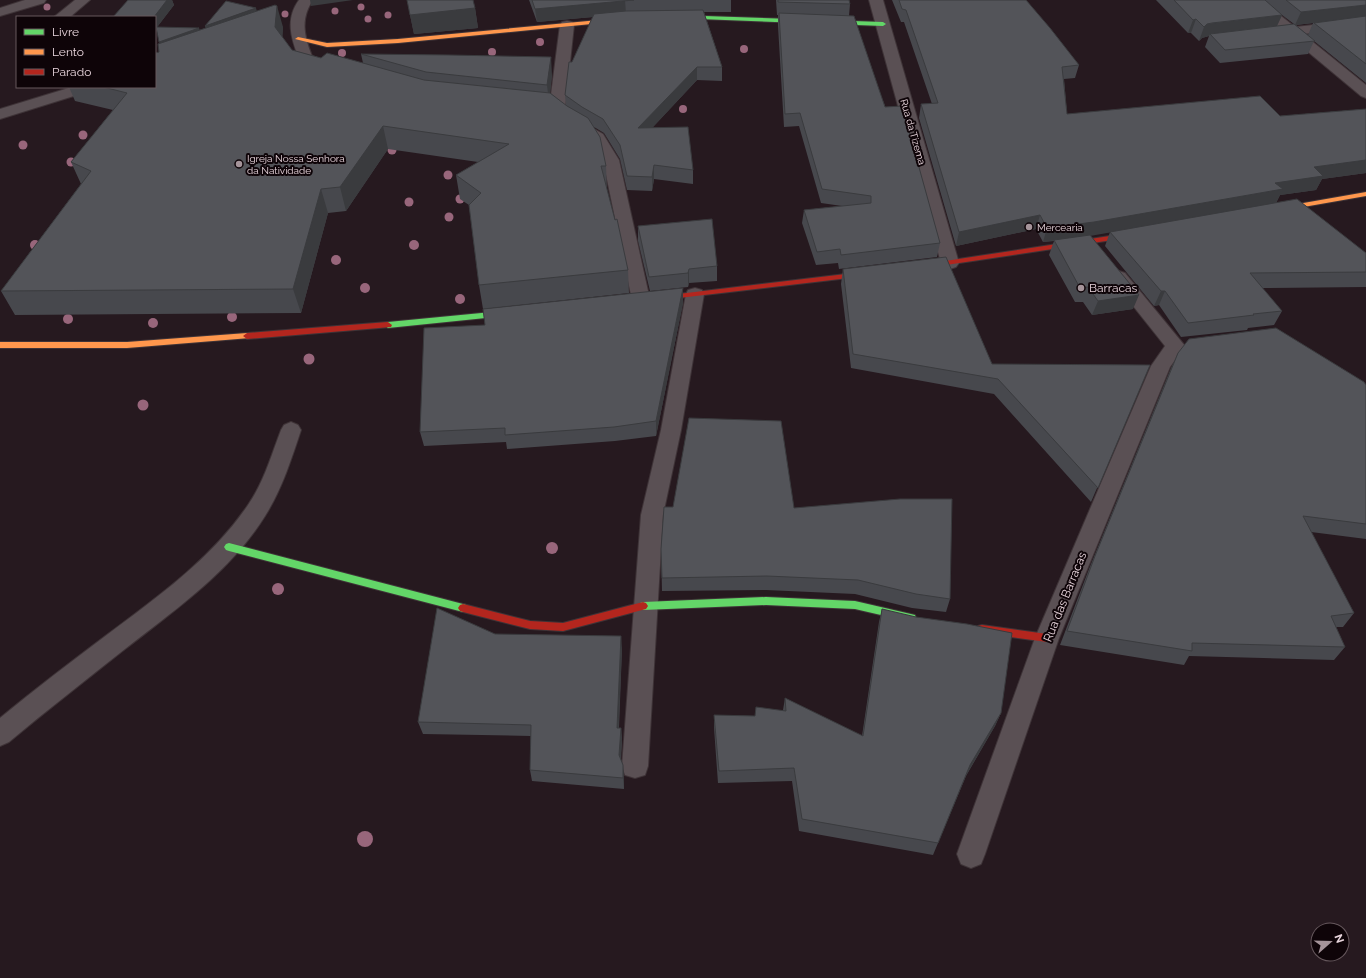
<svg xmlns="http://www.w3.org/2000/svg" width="1366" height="978" viewBox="0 0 1366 978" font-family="Raleway,sans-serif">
<rect width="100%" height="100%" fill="#26191f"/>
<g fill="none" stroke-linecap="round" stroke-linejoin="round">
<g stroke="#3e3337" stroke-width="2">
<path id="street" d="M 25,0 L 46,0 L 44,3 L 0,16 L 0,8 Z
M 75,0 L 90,0 L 70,17 L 54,17 Z
M 299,0 L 313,0 C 300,19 304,36 312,56 L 334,64 L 336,67 L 334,70 C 324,73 311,66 301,62 L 299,59 C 291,38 285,19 299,0 Z
M 869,0 L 883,0 L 959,263 L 956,267 L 950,269 L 944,267 L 941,263 Z
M 1246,0 L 1261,0 L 1295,27 L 1366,19 L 1366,27 L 1303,34 L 1366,85 L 1366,98 L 1361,96 L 1289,36 L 1272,38 L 1267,37 L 1265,34 L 1267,31 L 1280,29 Z
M 567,21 L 572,22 L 574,25 L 565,109 L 582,122 L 603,134 L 619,160 L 650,300 L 648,304 L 641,306 L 634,304 L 632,300 L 603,160 L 591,140 L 570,128 L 549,110 L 560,25 L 562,22 Z
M 72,87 L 95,87 L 93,90 L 0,119 L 0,109 Z
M 1119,271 L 1125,273 L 1185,346 L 1170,367 L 1059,638 L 985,854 L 981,864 L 971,868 L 961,864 L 957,854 L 1035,638 L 1151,366 L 1165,346 L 1110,277 L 1113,273 Z
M 695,288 L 702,290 L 704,294 L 681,430 L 663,515 L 648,766 L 645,775 L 635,778 L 625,775 L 622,766 L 641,515 L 661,430 L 686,294 L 688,290 Z
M 291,422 L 298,425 L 301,430 C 291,460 282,489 265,516 C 231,571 175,610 125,649 C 86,680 47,710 9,742 L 0,746 L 0,718 C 35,689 72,661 108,634 C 159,596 212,558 248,505 C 264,482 271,456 281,430 L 284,425 Z"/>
</g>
<g stroke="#3e3337" stroke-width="2">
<path id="fast" d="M 675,15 L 883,22 L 886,24 L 883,26 L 673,18 L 672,17 Z
M 513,310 L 516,311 L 517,313 L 516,315 L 388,328 L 384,325 L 388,322 Z
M 229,543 L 463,604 L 466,605 L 468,608 L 466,611 L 463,612 L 229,551 L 226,550 L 224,547 L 226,544 Z
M 766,597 L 855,601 L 911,614 L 915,615 L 916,618 L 915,621 L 911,622 L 855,609 L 766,605 L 643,610 L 640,609 L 638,606 L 640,603 L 643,602 Z"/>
</g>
<g stroke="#3e3337" stroke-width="2">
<path id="slow" d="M 620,18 L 622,19 L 622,21 L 398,43 L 327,47 L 295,39 L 298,37 L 327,43 L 398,39 Z
M 1366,192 L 1366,196 L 1275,212 L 1272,210 L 1275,208 Z
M 247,333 L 251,336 L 250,338 L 127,348 L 0,348 L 0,342 L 127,342 Z"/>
</g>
<g stroke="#3e3337" stroke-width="2">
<path id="jam" d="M 1136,232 L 1139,232 L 1139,236 L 919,269 L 915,267 L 919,265 Z
M 871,271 L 875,273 L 874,275 L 653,301 L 649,299 L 653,297 Z
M 388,322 L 392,325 L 391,327 L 247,339 L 243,336 L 247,333 Z
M 643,602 L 646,603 L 648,606 L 646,609 L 563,631 L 530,629 L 463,612 L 460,611 L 458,608 L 460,605 L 463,604 L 530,621 L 563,623 Z
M 982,625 L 1047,634 L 1051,635 L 1052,638 L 1051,641 L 1047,642 L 982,633 L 978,632 L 977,629 L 978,626 Z"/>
</g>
<use href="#street" fill="#5a5054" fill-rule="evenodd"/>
<use href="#fast" fill="#63d668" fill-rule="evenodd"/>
<use href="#slow" fill="#ff974d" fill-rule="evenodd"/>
<use href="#jam" fill="#b3261e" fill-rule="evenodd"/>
</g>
<g fill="#98667b">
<circle cx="47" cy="7" r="3.5"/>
<circle cx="361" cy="7" r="3.5"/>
<circle cx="335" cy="11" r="3.5"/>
<circle cx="285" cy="14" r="3.5"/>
<circle cx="388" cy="15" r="3.5"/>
<circle cx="368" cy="19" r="3.5"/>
<circle cx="540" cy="42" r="4"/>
<circle cx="744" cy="49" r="4"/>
<circle cx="492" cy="52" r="4"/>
<circle cx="342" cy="53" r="4"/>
<circle cx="683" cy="109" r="4"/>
<circle cx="83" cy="135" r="4.5"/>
<circle cx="23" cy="145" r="4.5"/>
<circle cx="392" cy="150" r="4.5"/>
<circle cx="71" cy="162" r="4.5"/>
<circle cx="448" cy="175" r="4.5"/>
<circle cx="460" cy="199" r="4.5"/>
<circle cx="409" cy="202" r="4.5"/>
<circle cx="449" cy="217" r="4.5"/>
<circle cx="35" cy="245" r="5"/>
<circle cx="414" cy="245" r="5"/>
<circle cx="336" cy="260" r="5"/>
<circle cx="365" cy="288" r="5"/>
<circle cx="460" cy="299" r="5"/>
<circle cx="232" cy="317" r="5"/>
<circle cx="68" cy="319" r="5"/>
<circle cx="153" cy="323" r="5"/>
<circle cx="309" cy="359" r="5.5"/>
<circle cx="143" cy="405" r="5.5"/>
<circle cx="552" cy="548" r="6"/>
<circle cx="278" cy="589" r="6"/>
<circle cx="365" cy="839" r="8"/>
</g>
<path fill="#47484d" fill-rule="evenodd" d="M 128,0 L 172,0 L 174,5 L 157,27 L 200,30 L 206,28 L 205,26 L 257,11 L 283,27 L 282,37 L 292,50 L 321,58 L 363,63 L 361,54 L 552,75 L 550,93 L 566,106 L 565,95 L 572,62 L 593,17 L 537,22 L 529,0 L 731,0 L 731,12 L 704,12 L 722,67 L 722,81 L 697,80 L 652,128 L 693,170 L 693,184 L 654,179 L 652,191 L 627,190 L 620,159 L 604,133 L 594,127 L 606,166 L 607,190 L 628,270 L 629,293 L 483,309 L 479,285 L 469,205 L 460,199 L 456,175 L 478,162 L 388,149 L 346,211 L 328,213 L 301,313 L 15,315 L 1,291 L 81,184 L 71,162 L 113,110 L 75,101 L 69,87 L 155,87 L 160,44 L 157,28 L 155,30 L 155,17 Z
M 407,0 L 475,8 L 478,28 L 414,34 Z
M 776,0 L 849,0 L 850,4 L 849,16 L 940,243 L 937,257 L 839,269 L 838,263 L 816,265 L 802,223 L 804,210 L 842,206 L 821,203 L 799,126 L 784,127 L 778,26 L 778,15 L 777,15 Z
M 892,0 L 1026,0 L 1079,65 L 1075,78 L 1064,79 L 1067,114 L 1280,116 L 1366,109 L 1366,173 L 1322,179 L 1316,190 L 1280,195 L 1276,203 L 1366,253 L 1366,287 L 1262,288 L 1282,311 L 1274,325 L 1248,328 L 1247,330 L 1181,337 L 1159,305 L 1154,306 L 1105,246 L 1110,232 L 1090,235 L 1133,309 L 1092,315 L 1083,302 L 1075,302 L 1049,255 L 1054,241 L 1043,242 L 1036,229 L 956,246 L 919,118 L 921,104 L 932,104 L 904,22 L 901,22 Z
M 1156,0 L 1366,0 L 1366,83 L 1314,41 L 1308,54 L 1220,63 L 1205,47 L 1209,36 L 1202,38 L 1199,41 L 1191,33 L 1188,33 ZM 1282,15 L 1294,24 L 1277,26 ZM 1313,23 L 1308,35 L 1296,25 Z
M 638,226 L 717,266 L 717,281 L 689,283 L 688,287 L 650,291 L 638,241 Z
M 843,269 L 992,364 L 1150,365 L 1091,502 L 994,394 L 851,368 L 841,284 Z
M 683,303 L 656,436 L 615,441 L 507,449 L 506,442 L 424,446 L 420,432 L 485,325 Z
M 1178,353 L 1366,385 L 1366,539 L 1311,532 L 1354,613 L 1343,627 L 1336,627 L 1345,647 L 1334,660 L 1189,656 L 1184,665 L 1060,645 L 1089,569 L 1171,368 Z
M 794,508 L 950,599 L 946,612 L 912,608 L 855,594 L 766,590 L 662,591 L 661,549 Z
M 882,609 L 1001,713 L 995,726 L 966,776 L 933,855 L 799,831 L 792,781 L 718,783 L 714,728 L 714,715 L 755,716 L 783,710 L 785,698 L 862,736 L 879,622 Z
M 622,648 L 619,728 L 621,728 L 622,740 L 621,759 L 624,776 L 624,789 L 532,781 L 530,770 L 531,736 L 423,734 L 418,722 Z"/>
<path fill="#3a3b3e" d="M 167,0 L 172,0 L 174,5 L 155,30 L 155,17 L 154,17 Z
M 310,0 L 353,0 L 311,6 Z
M 625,0 L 626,14 L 537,22 L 535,9 Z
M 1366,5 L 1366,18 L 1314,23 L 1313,23 L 1295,25 L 1301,12 Z
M 277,6 L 283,27 L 282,49 L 275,27 Z
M 256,8 L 260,22 L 209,39 L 205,26 Z
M 475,8 L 478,28 L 414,34 L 410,15 Z
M 1282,15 L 1276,28 L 1210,34 L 1209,36 L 1202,38 L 1199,41 L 1204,27 L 1207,24 Z
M 1196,19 L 1191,33 L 1188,33 L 1193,20 Z
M 199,28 L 204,41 L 164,55 L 159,42 Z
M 551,57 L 552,75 L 549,103 L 547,85 Z
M 697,67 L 697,80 L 639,142 L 638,128 Z
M 383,126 L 388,149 L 346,211 L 340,187 Z
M 1366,160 L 1366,173 L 1322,179 L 1316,190 L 1280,195 L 1276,203 L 1090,236 L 1043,242 L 1047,228 L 1275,183 L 1314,167 Z
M 654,165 L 654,179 L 652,191 L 652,177 Z
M 321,189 L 328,213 L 301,313 L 293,289 Z
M 1040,215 L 1036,229 L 956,246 L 959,232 Z
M 689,269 L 689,283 L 688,287 L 688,273 Z
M 683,288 L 683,303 L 656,436 L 656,421 Z
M 1161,291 L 1165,291 L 1159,305 L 1154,306 Z
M 1139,295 L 1133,309 L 1092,315 L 1098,301 Z
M 621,636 L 622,648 L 618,740 L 617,728 Z
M 1001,713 L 995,726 L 965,777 L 970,765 Z
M 621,728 L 622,740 L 620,766 L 619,755 Z
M 623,765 L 624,776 L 624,789 L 623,778 Z"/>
<path fill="#535459" stroke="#3a3b3e" d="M 128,0 L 167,0 L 154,17 L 113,17 Z
M 407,0 L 473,0 L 475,8 L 410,15 Z
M 532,0 L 634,0 L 535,9 Z
M 778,0 L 849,0 L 850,4 L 778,2 Z
M 899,0 L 1026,0 L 1050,28 L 1079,65 L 1062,67 L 1067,114 L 1260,96 L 1280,116 L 1366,109 L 1366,160 L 1314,167 L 1323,176 L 1275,183 L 1283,189 L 1094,222 L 1047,228 L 1040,215 L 959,232 L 921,104 L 938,103 L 906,10 L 902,9 Z
M 1174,0 L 1265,0 L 1282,15 L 1212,23 L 1207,24 L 1204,27 L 1196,19 L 1193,20 Z
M 1286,0 L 1366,0 L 1366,5 L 1301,12 Z
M 226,1 L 256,8 L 205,26 Z
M 275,5 L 277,6 L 275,27 L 292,50 L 321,58 L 327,53 L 424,80 L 550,93 L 567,106 L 588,118 L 600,137 L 606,166 L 601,166 L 615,220 L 617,219 L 628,270 L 479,285 L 469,205 L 481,193 L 456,175 L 509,144 L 383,126 L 340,187 L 321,189 L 293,289 L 1,291 L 91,171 L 71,162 L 127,93 L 103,87 L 155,87 L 155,53 L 159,52 L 158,44 Z
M 703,10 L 722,67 L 697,67 L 638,128 L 688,127 L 693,170 L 654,165 L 652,177 L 627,176 L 620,145 L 603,119 L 582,107 L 565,95 L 569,62 L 572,62 L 594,14 L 626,11 Z
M 779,13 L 854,16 L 885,107 L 902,106 L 940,243 L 841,255 L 840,249 L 817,252 L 804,210 L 871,203 L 871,196 L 822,189 L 800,113 L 785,114 Z
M 1366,16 L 1366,64 L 1314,23 Z
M 1294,24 L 1315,41 L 1225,50 L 1210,34 Z
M 156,27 L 199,28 L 159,42 Z
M 361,54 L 449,55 L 551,57 L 547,85 L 426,72 Z
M 1297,199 L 1366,253 L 1366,272 L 1250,273 L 1282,311 L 1253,314 L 1254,315 L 1188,323 L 1165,291 L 1161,291 L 1110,232 Z
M 712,219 L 717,266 L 689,269 L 688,273 L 649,277 L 638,226 Z
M 1090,235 L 1139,295 L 1098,301 L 1088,287 L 1080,288 L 1054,240 Z
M 946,257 L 992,364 L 1150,365 L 1098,488 L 998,379 L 853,354 L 843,269 Z
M 683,288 L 656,421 L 614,427 L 505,435 L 505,428 L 420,432 L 424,328 L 485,325 L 483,309 Z
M 1276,328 L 1364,382 L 1366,385 L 1366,524 L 1303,516 L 1354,613 L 1331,616 L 1345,647 L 1192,643 L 1192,651 L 1067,631 L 1095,556 L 1178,353 L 1189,339 Z
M 689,418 L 781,421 L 794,508 L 900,499 L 952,499 L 950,599 L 916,594 L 858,580 L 767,576 L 662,578 L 661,549 L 664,507 L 673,507 Z
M 437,608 L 495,634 L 621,636 L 617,728 L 621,728 L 619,755 L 623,765 L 623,778 L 530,770 L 531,725 L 418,722 Z
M 882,609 L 916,617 L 967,624 L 1012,633 L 1001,713 L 970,765 L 938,843 L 802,819 L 794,768 L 719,771 L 714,715 L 755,716 L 756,707 L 786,711 L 785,698 L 863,736 Z"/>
<g fill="#a5949a" stroke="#0e0408" stroke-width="1.5">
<circle cx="239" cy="164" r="4"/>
<circle cx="1029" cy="227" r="4"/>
<circle cx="1081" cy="288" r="4"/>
</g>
<g text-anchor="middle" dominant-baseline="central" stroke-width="4" stroke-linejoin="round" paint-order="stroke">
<g font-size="10" fill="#e9d6dd" stroke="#0e0408">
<text transform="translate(913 132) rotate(74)">Rua da Tizema</text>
</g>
<g font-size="10" fill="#e9d6dd" stroke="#0e0408" text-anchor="start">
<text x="247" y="158">Igreja Nossa Senhora<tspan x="247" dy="12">da Natividade</tspan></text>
<text x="1037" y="227">Mercearia</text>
</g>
<g font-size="12" fill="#e9d6dd" stroke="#0e0408" text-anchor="start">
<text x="1089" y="288">Barracas</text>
</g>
<g font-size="12" fill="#e9d6dd" stroke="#0e0408">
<text transform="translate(1065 597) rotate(-68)">Rua das Barracas</text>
</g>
</g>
<rect x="16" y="16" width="140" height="72" fill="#0e0408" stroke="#66585d"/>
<rect x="24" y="29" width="20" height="6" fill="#63d668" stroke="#66585d"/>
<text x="52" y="36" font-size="12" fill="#e9d6dd">Livre</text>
<rect x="24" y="49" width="20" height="6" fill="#ff974d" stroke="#66585d"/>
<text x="52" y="56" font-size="12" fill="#e9d6dd">Lento</text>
<rect x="24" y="69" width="20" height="6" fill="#b3261e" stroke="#66585d"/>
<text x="52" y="76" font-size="12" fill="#e9d6dd">Parado</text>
<g transform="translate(1330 942) rotate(70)"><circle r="19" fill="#0e0408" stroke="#66585d"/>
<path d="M0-3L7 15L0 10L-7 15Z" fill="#a5949a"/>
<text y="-6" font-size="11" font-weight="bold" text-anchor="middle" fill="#e9d6dd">N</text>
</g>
</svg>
